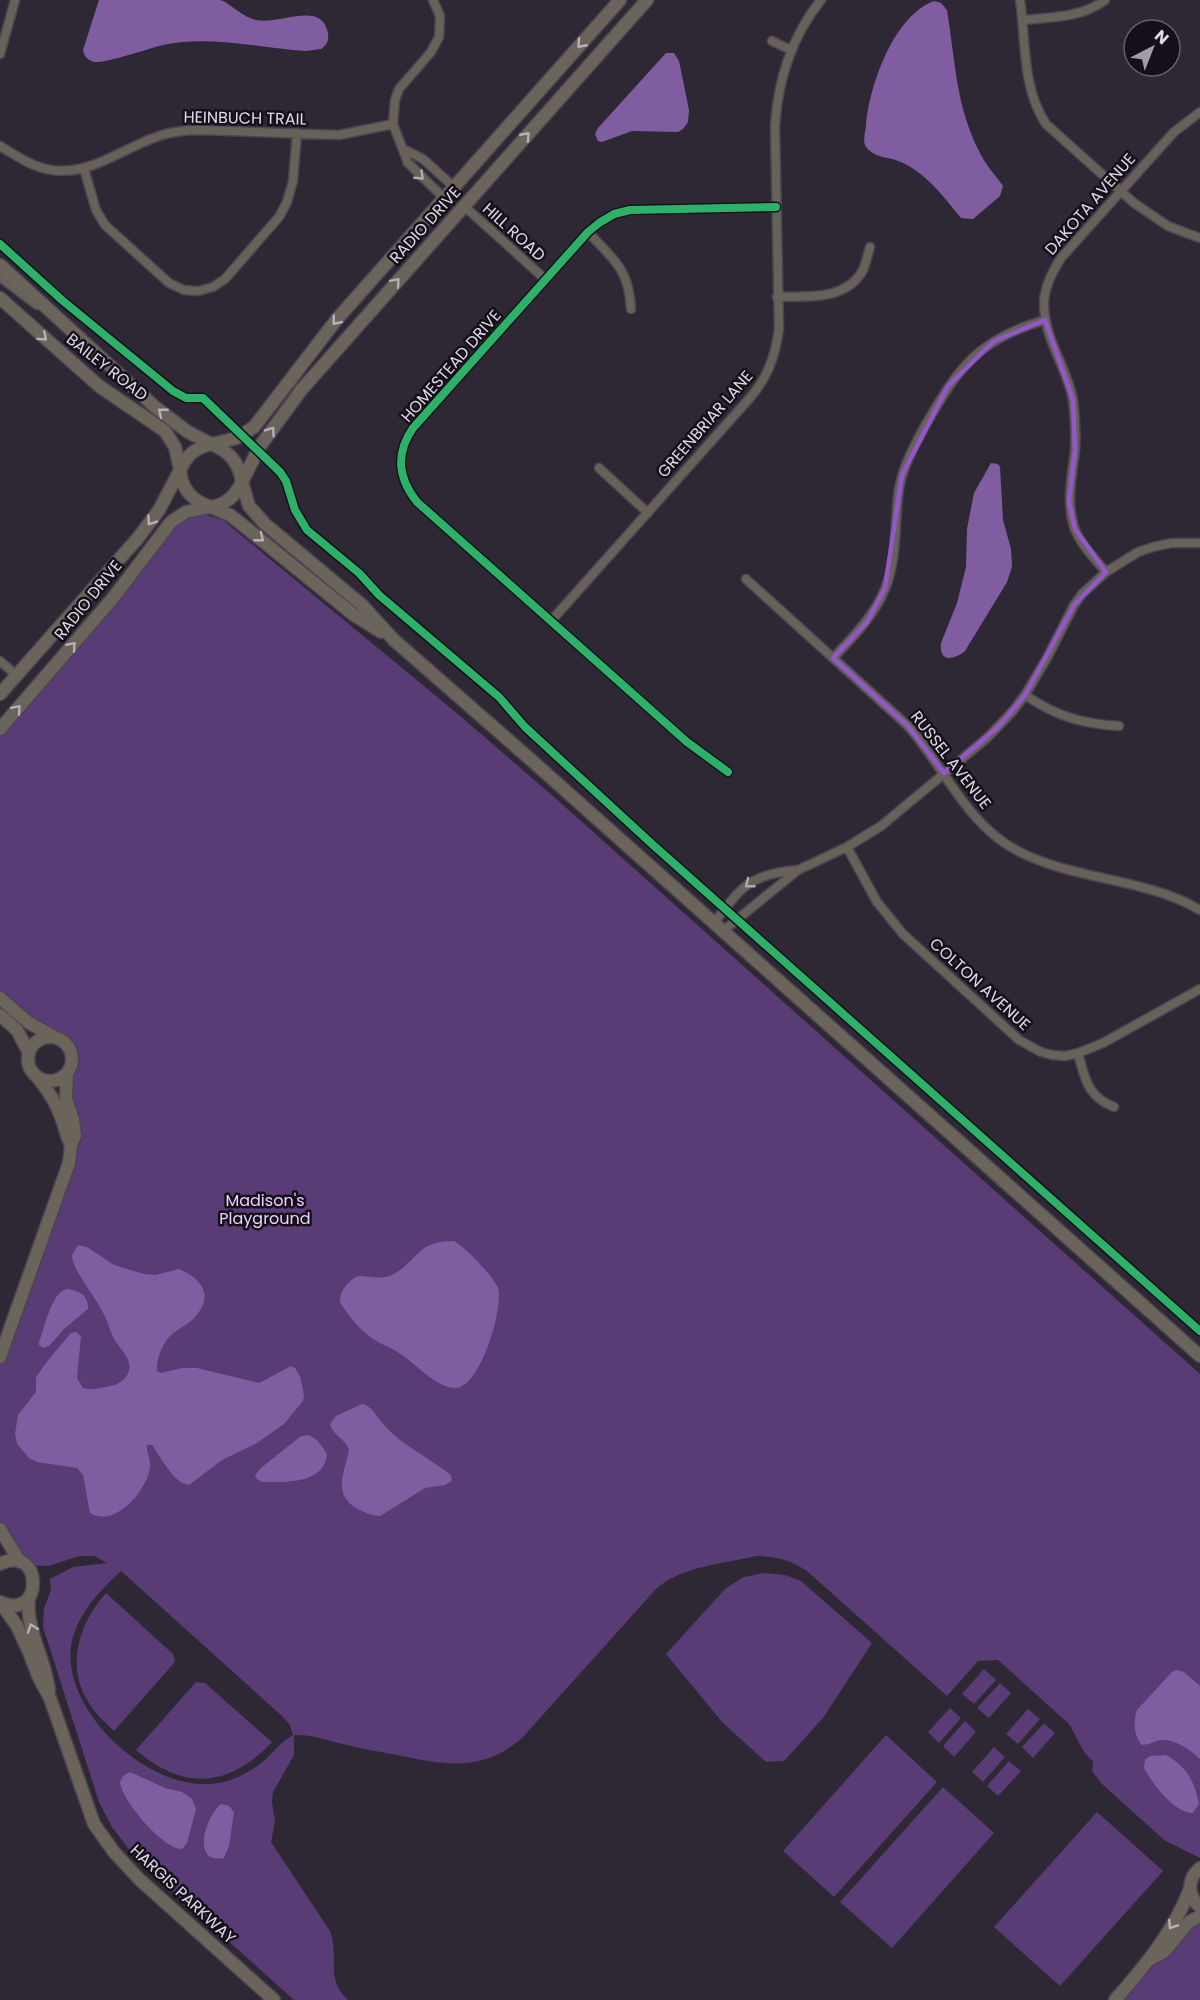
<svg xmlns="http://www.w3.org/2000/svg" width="1200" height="2000" viewBox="0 0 1200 2000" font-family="Poppins,sans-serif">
<rect width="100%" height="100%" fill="#2e2835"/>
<path fill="#593b75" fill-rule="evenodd" d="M 192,511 L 223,520 L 253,545 L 453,710 L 554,797 L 1200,1374 L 1200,1858 L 1164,1840 L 1101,1783 L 1092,1771 L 1093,1761 C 1079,1750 1078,1736 1068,1723 L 998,1660 L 978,1661 L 947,1696 L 807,1571 C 791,1560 775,1556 756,1556 C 723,1564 682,1566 656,1589 L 523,1737 C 485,1771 448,1766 402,1756 C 382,1752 363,1749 343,1744 C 326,1740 311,1734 294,1735 L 294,1755 L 273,1792 L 272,1802 L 275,1822 L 271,1842 L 330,1931 C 340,1956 324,1978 348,2000 L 294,2000 L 134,1856 L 112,1827 L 99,1802 L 43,1627 L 44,1608 L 51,1590 L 50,1579 L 73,1567 L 107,1563 L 94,1556 L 80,1556 L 48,1566 L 25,1565 L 0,1529 L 0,1357 L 66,1174 L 67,1074 C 87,1046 58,1042 42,1030 C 27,1020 14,1009 0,998 L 0,729 L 166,527 ZM 121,1571 L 282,1716 L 290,1725 L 293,1735 C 282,1741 275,1750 266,1759 C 252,1771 236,1780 218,1783 C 153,1795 62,1713 71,1646 C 76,1616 99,1591 121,1571 Z
M 764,1573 L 785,1575 L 801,1581 L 872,1643 L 823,1718 L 784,1761 L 766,1762 L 723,1723 L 666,1654 L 726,1588 L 744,1577 Z
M 106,1593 L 173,1654 L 175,1662 L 114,1731 C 105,1722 95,1714 89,1703 C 65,1667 79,1623 106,1593 Z
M 984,1669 L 996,1680 L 974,1704 L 962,1694 Z
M 196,1682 L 205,1683 L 272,1742 C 229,1788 183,1791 136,1750 Z
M 1000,1683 L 1011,1693 L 989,1718 L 977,1708 Z
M 950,1708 L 961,1718 L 939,1743 L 928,1732 Z
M 1028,1709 L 1040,1719 L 1018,1744 L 1006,1734 Z
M 965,1721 L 976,1732 L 954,1757 L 943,1746 Z
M 1044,1723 L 1055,1733 L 1033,1758 L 1022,1747 Z
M 886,1735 L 937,1782 L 834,1897 L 783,1851 Z
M 994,1747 L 1005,1757 L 983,1782 L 972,1772 Z
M 1009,1761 L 1021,1771 L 998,1796 L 987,1786 Z
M 943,1787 L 994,1833 L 892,1948 L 840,1902 Z
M 1097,1812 L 1163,1871 L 1060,1986 L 994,1927 Z
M 1200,1916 L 1200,2000 L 1115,2000 Z"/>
<path fill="#805da1" d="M 99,0 C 128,0 158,0 187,0 C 197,0 210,0 220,0 C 229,2 242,17 256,20 C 282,25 321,0 328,33 C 329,41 327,45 321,49 L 306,51 C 259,48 210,35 163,45 C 147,49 107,63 95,62 C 88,61 84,56 83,50 Z
M 934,1 L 941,3 L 947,10 C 955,59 956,107 979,151 C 985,164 995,175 1003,186 L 1000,196 L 973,219 L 961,218 C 944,197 926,173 901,162 C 890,157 875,158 867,148 C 862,143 865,133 866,126 C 869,87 893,16 934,1 Z
M 666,53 L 674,53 L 679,61 L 689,110 L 688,122 L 683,129 L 678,132 L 632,131 L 602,142 L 598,141 L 595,134 L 598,128 Z
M 991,463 L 998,464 L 1000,467 L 1003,520 L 1011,549 L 1012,567 L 1007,582 L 965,651 C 954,660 939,663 941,643 L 957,603 L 966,567 L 967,529 L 974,493 Z
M 454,1241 C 466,1248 493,1276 498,1288 C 504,1308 480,1387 456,1388 C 436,1388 417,1365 402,1355 C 394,1349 386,1346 378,1342 C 361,1332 350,1318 340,1302 C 340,1290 348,1281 358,1276 C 370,1276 381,1280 392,1275 C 419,1261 415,1241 454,1241 Z
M 78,1245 L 87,1247 L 114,1265 L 144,1274 L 156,1275 L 179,1269 C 203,1279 215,1297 193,1319 C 186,1326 177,1329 170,1336 C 162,1345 156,1359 157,1371 L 161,1373 L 182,1368 L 197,1368 L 259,1383 L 291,1366 L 295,1368 L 300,1376 L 304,1395 L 303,1401 L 284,1424 L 257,1443 L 222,1460 L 189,1485 C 172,1482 161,1457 152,1445 L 147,1445 C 146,1452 151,1459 150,1468 C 146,1491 116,1528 90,1513 L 83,1475 L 77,1468 L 37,1462 L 29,1458 L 17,1444 L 15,1434 L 18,1415 L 36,1392 L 36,1377 L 49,1359 L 71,1333 L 76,1332 L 81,1336 L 77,1378 L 83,1388 C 92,1391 105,1387 115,1385 C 119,1383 123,1381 126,1377 C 137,1360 119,1350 113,1337 C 109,1328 107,1319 102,1311 C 95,1296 72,1270 72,1255 Z
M 67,1289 C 79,1291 89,1295 88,1309 L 65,1328 L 49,1346 L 43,1348 L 39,1345 L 39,1342 C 45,1328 51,1292 67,1289 Z
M 362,1404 C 372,1405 378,1419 385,1426 C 404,1447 430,1458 451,1475 L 452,1481 L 445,1485 L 425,1488 L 380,1516 C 371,1516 364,1512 356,1508 C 332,1494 345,1471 349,1450 C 346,1439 332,1435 330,1424 L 336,1416 Z
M 309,1435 L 318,1441 L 327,1454 C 324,1485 284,1482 262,1482 L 257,1479 L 255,1475 L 262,1467 L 301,1436 Z
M 1177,1670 L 1184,1672 L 1200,1686 L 1200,1759 C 1191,1750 1175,1739 1161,1740 C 1154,1741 1149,1745 1142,1745 C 1134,1737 1133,1720 1137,1710 L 1172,1672 Z
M 1166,1755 C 1188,1768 1194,1781 1199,1804 L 1193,1813 C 1174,1813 1152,1783 1144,1768 L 1145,1760 L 1150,1756 Z
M 130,1772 L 165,1788 L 182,1792 L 192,1799 L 196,1809 L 187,1843 L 182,1849 C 163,1849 122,1801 120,1782 L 123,1776 Z
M 221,1804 L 229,1806 L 234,1812 L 229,1846 L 224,1858 C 190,1864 206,1816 221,1804 Z"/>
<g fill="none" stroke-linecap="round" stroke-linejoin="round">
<g stroke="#4a4551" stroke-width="11">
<path id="street" d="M 433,0 L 440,16 L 439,37 L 431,52 L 399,89 L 395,100 L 393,124 L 408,163 L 444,198
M 1020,0 C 1026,41 1022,88 1046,124 L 1134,203 L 1168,226 L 1200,238
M 1023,20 C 1052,17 1081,18 1105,0
M 772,41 L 791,50
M 0,54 L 15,0
M 0,146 C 15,155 29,165 46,169 C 85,178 117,152 151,139 C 167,132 184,130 201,130 L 339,135 L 393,124
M 403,149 L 423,159 L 454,187
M 84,169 L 96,210 L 105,225 L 169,283 L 184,290 L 198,291 L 213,287 L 225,279 L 279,217 L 287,202 L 293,181 L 297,133
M 464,206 L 545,279
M 588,232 C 614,260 629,269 631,309
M 0,277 L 37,305
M 777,297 C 807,296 846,301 863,270 C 866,263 868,254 870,247
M 599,468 L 648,513
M 1106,572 C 1094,558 1080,544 1074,527 C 1066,500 1072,477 1075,450 C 1076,434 1075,416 1073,400 C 1067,367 1044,339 1044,304 C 1044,288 1052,272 1061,258 L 1174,132 L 1200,112
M 746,579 L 908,726 C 944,767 967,824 1016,850 C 1074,881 1144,877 1200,910
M 551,621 L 748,400 C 767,379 775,358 779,329 L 775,126 C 778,80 792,36 821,0
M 833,658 C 853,637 874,616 885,589 C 898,557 894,522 899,489 C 903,466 914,446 925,426 C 958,368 978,339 1045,320
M 0,661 L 16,675
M 1025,695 C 1056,716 1082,724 1119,726
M 728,772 L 687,742 L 417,502 C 398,478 395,454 413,428 L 588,232 L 599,223 L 614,214 L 630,210 L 776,207
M 847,847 L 877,902 L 903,934 L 1019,1040 L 1041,1052 L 1052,1055 L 1065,1056 L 1078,1053 L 1103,1043 L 1200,989
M 714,923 C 742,886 750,874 798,870
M 723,931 L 798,870 L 847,847 L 881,826 L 987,738 L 1012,712 L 1025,695 L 1047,658 L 1074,605 L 1082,594 L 1106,572 L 1138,552 L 1153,547 L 1171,543 L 1200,543
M 1078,1053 C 1085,1079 1087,1096 1114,1107"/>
</g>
<g stroke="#4a4551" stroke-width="15">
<path id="secondary" d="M 0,265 L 155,407 L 188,432 L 211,444
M 0,298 L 99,386 L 165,431 L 175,447 L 180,469
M 211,444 C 229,451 239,462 242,482 C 235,496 227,504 211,507 C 192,501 182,490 180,470 C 187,455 195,448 211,444 Z
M 212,444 L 237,438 L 254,427 L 337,319 L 620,0
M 242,482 L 249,506 L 265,524 L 362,605 L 394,640 L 530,759 L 1200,1356
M 242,482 L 260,446 L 302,389 L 647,0
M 211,507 L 230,515 L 239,522 L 354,615 L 381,632
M 0,694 L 138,538 L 159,510 L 180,470
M 0,729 L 113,598 L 171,522 L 186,512 L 210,507
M 0,998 L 29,1023 L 55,1037
M 0,1015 L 17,1030 L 29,1053
M28 1059a22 22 0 1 1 44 0a22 22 0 1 1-44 0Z
M 38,1078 C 48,1090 56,1102 61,1117 C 65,1127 66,1136 71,1145
M 0,1357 L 69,1163 L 71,1145 L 75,1136 L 73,1120 L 66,1098 L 67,1074
M 0,1529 L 20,1562
M 0,1564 C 43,1542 45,1623 0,1602
M 29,1598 C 25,1630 46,1659 49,1691
M 0,1602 L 17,1626 L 29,1652 L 39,1678 L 50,1698 L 94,1824 L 114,1852 L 139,1879 L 274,2000
M 1200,1868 C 1187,1879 1187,1895 1200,1907
M 1151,1959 L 1165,1951 L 1189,1922 L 1200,1916
M 1115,2000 C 1145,1966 1174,1931 1190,1889"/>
</g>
<use href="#street" stroke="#676159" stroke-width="8"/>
<use href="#secondary" stroke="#6a645b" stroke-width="12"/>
<g stroke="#140f19" stroke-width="11">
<path id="cycleway" d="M 0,244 L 63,301 L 173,391 L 186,398 L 203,398 L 280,472 L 286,481 L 295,510 L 307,530 L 359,573 L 379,595 L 499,697 L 525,727 L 652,844 L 1200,1331
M 728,772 L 687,742 L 417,502 C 398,478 395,454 413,428 L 588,232 L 599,223 L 614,214 L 630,210 L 776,207"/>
</g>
<use href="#cycleway" stroke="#2db169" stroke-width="8"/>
</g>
<defs><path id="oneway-chevron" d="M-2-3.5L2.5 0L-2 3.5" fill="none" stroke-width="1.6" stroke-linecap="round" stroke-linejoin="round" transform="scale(1.5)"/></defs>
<g stroke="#b7b0b7">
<use href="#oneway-chevron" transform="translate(581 44) rotate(132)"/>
<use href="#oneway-chevron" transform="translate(526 136) rotate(-48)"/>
<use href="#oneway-chevron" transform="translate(396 282) rotate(-49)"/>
<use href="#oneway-chevron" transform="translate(336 321) rotate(129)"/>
<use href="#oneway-chevron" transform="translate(43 337) rotate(42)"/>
<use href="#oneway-chevron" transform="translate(162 412) rotate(-141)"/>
<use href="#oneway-chevron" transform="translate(271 431) rotate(-55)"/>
<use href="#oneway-chevron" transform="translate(151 521) rotate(125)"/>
<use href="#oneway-chevron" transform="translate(260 538) rotate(38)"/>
<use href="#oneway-chevron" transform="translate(72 646) rotate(-49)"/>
<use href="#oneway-chevron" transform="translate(17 709) rotate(-49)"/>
<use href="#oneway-chevron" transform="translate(32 1628) rotate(-110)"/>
<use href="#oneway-chevron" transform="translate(1172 1925) rotate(123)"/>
</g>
<g stroke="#b0a9af">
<use href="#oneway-chevron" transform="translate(420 176) rotate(43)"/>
<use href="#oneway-chevron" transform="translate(749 884) rotate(142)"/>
</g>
<path fill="none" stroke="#9457c9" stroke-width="4.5" stroke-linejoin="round" d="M 1045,320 L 1073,400 L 1075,449 L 1069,501 L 1075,529 L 1106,572 L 1074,605 L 1025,695 L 999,726 L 944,773 L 908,726 L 833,658 L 867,622 L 885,588 L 902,475 L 948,386 L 994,341 Z"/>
<g text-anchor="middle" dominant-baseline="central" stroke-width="5" stroke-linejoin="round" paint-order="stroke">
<g font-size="16" fill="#e0d9e8" stroke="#140f19">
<text transform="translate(245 118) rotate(1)">HEINBUCH TRAIL</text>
<text transform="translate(1090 204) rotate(-49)">DAKOTA AVENUE</text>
<text transform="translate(425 225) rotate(-48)">RADIO DRIVE</text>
<text transform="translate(514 232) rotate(42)">HILL ROAD</text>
<text transform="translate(451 366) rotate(-49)">HOMESTEAD DRIVE</text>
<text transform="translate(107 367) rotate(38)">BAILEY ROAD</text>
<text transform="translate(705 424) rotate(-49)">GREENBRIAR LANE</text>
<text transform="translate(88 600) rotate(-51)">RADIO DRIVE</text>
<text transform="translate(951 760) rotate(52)">RUSSEL AVENUE</text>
<text transform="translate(980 984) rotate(42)">COLTON AVENUE</text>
<text transform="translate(183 1894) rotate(43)">HARGIS PARKWAY</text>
</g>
<g font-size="16" fill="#e7d4fd" stroke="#140f19">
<text x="265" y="1200">Madison's<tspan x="265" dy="18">Playground</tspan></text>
</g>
</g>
<g transform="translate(1152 48) rotate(42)"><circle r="28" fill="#140f19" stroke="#66606c" stroke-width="1.5"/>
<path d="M0-4.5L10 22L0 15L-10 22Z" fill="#a29ba9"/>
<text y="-9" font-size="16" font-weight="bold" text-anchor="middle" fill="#e0d9e8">N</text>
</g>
</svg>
